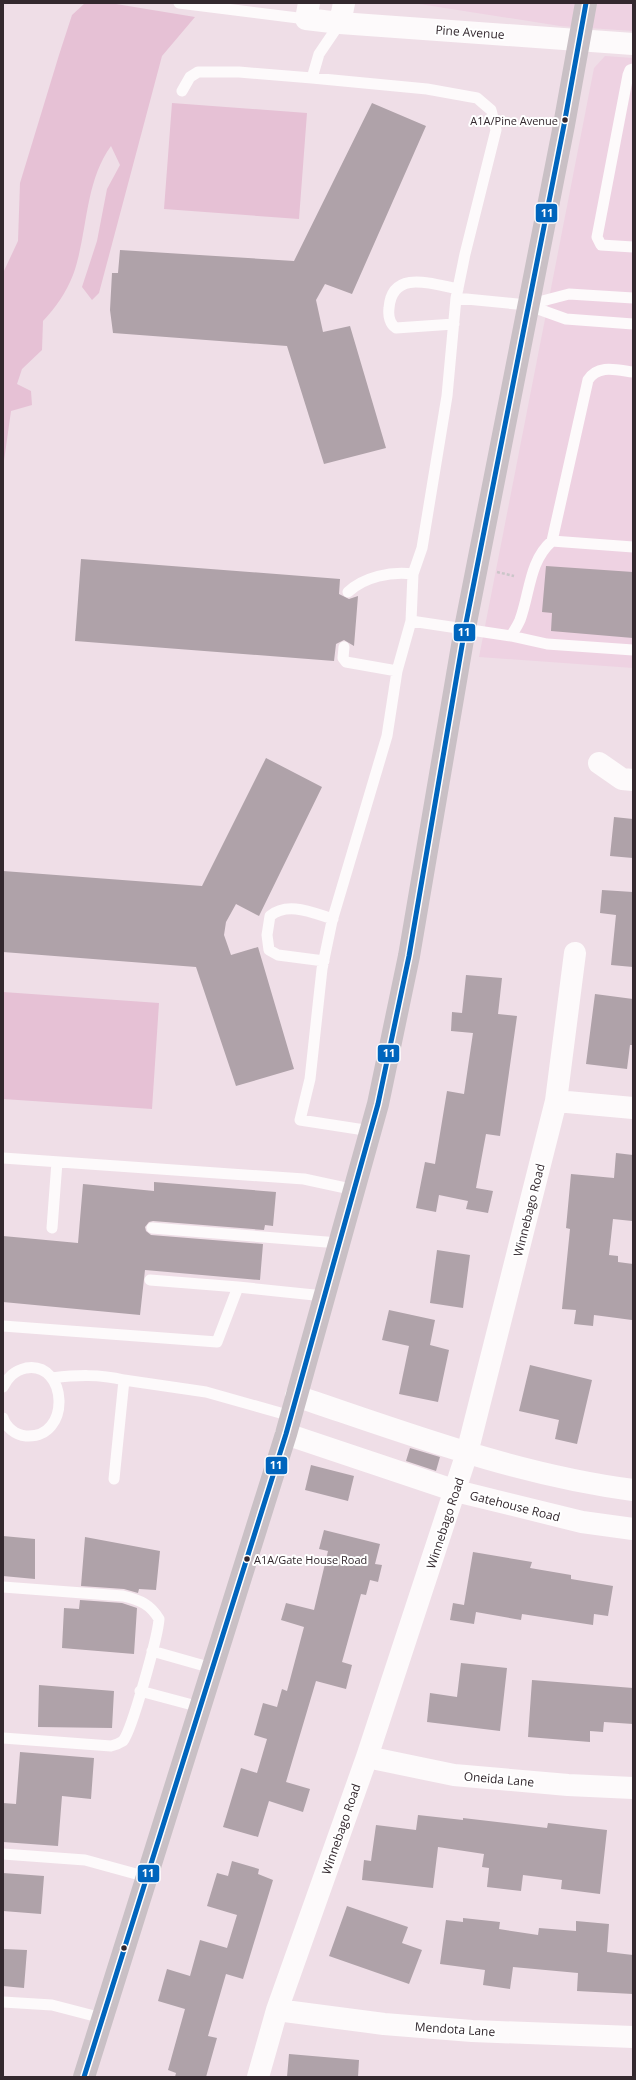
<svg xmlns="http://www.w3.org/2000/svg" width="636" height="2080" viewBox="0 0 636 2080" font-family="'Open Sans',sans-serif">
<rect width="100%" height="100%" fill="#efdee7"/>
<path fill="#eed2e2" d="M 413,3 L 633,3 L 633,31 L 560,26 Z
M 605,56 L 633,58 L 633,668 L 479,657 L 594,68 Z"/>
<path fill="#e6c1d5" d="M 85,3 L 110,3 L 195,17 L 162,56 L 99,293 L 92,300 L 82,287 L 97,241 L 107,189 L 120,165 L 111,146 C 84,183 88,234 73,275 C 66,293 56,307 43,321 L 42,350 L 22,369 L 17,384 L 31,391 L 32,405 L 11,411 L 3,468 L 3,273 L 18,241 L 20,183 L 59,55 L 72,15 Z
M 172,103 L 307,113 L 299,219 L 164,209 Z
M 3,992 L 159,1003 L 152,1109 L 3,1099 Z"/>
<path fill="#afa2a9" d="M 372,103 L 426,126 L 352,294 L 325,284 L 316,300 L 323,332 L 350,326 L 386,448 L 324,464 L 287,346 L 113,333 L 110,310 L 112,273 L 118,273 L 120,250 L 294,261 Z
M 81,559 L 340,579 L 339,594 L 349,599 L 358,596 L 354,646 L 344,640 L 336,644 L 334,661 L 75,641 Z
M 546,566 L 633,572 L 633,638 L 551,631 L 552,613 L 542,612 Z
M 266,758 L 322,787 L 259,916 L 236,904 L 226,922 L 224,935 L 231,955 L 258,947 L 294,1069 L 236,1086 L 196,967 L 3,952 L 3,871 L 202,886 Z
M 614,817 L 633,819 L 633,858 L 610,856 Z
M 602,890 L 633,892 L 633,967 L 611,965 L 616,915 L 600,913 Z
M 466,975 L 502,978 L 498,1014 L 517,1016 L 500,1136 L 486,1134 L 476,1188 L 493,1191 L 488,1213 L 466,1209 L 468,1201 L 439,1195 L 436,1212 L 416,1208 L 425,1162 L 435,1164 L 447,1091 L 464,1094 L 473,1033 L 451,1031 L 452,1012 L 462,1013 Z
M 595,994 L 633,999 L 633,1045 L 630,1045 L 627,1069 L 586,1064 Z
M 616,1153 L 633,1155 L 633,1207 L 632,1221 L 613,1219 L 609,1255 L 618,1256 L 618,1262 L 633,1264 L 632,1320 L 594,1315 L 593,1326 L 574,1324 L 576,1310 L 562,1309 L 570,1229 L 566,1228 L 571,1174 L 614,1178 Z
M 154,1182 L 276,1192 L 273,1226 L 265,1225 L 264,1230 L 153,1221 L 149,1222 L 145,1227 L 146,1231 L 151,1235 L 263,1244 L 260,1280 L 145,1270 L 140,1315 L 3,1302 L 3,1236 L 78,1243 L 83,1184 L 154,1191 Z
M 437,1250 L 470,1255 L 463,1308 L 430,1303 Z
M 389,1310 L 435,1320 L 430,1345 L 449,1350 L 438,1402 L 399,1394 L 409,1346 L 382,1340 Z
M 530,1365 L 592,1380 L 577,1444 L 555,1439 L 559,1420 L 519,1411 Z
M 410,1448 L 440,1457 L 436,1471 L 406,1461 Z
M 311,1465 L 354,1476 L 348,1501 L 305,1490 Z
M 324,1530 L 380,1544 L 375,1564 L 382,1565 L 378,1582 L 370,1580 L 366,1595 L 361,1594 L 342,1662 L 352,1665 L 346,1689 L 316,1681 L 286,1782 L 310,1789 L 303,1812 L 269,1801 L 258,1837 L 223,1827 L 241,1768 L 257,1773 L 267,1739 L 254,1735 L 263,1703 L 277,1707 L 282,1689 L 287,1691 L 304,1627 L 281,1620 L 286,1603 L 314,1610 L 328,1551 L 319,1549 Z
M 3,1536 L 35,1539 L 35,1579 L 3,1576 Z
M 85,1537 L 160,1551 L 156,1590 L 139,1589 L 138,1593 L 124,1589 L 81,1586 Z
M 473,1552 L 532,1562 L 530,1568 L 571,1575 L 571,1579 L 613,1586 L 608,1616 L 594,1614 L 593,1625 L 522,1614 L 521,1620 L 476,1612 L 474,1624 L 450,1620 L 453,1603 L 464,1605 Z
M 80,1600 L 122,1603 L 137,1608 L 134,1654 L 62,1648 L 64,1608 L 79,1609 Z
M 461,1663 L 507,1668 L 500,1731 L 427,1722 L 430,1693 L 457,1697 Z
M 532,1680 L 633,1688 L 633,1724 L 604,1722 L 603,1732 L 590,1731 L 590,1742 L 528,1737 Z
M 39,1685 L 114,1691 L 112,1728 L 38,1727 Z
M 20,1752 L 94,1758 L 91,1799 L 62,1796 L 58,1846 L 3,1842 L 3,1803 L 16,1804 Z
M 418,1815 L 463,1820 L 463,1818 L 547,1828 L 548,1823 L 607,1830 L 600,1894 L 561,1889 L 562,1880 L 523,1875 L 521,1891 L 487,1887 L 489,1868 L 482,1867 L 484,1854 L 438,1847 L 433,1888 L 362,1880 L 364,1860 L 371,1861 L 376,1825 L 416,1830 Z
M 232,1861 L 259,1869 L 258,1874 L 273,1880 L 243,1979 L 226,1974 L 208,2036 L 217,2038 L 206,2077 L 175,2077 L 176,2073 L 168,2070 L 185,2009 L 158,2001 L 167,1969 L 190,1976 L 200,1940 L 227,1948 L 237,1915 L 207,1906 L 217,1873 L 228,1876 Z
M 3,1873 L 44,1876 L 41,1914 L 3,1911 Z
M 347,1906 L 408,1927 L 402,1943 L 422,1950 L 409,1984 L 329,1956 Z
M 463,1918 L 500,1922 L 499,1929 L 538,1935 L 539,1928 L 576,1931 L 576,1921 L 609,1924 L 607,1952 L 633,1955 L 633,1994 L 577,1991 L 578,1973 L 513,1967 L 510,1989 L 483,1985 L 485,1970 L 440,1964 L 446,1920 L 463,1922 Z
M 3,1949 L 27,1950 L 24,1988 L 3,1986 Z
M 289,2054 L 359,2060 L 358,2077 L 287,2077 Z"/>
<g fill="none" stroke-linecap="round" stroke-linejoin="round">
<path stroke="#cbc6c9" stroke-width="2.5" stroke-dasharray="3 2" stroke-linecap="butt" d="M 497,572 L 514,576"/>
<path stroke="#fdfafb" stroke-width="11" d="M 179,3 L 306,19
M 340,23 L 319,54 L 312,78 L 427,89 L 477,98 L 491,110 L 496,130 L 465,254 L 456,298
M 633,69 L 630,70 L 628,75 L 597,237 L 601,245 L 633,247
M 182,91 L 190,77 L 198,72 L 239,72 L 312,78
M 527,305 L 569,294 L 633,298
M 454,324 L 396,328 C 390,324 388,316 389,308 C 392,269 432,284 458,289
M 552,541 L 588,380 C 598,364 617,370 633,372
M 633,547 L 552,541 C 529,561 530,593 520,620 C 518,625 514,631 511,636 L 547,644 L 633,650
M 348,592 C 364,577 391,571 413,574
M 511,636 L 411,621 L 413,574 L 422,548 L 447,396 L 456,298 L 527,305 L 566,319 L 633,324
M 344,647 L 343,658 L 346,662 L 397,671
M 324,961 L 278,955 L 269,950 L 267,935 L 270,916 C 288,901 313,913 333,919
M 371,1131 L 300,1120 L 310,1079 L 322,969 L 332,921 L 387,736 L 397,671 L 411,621
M 3,1158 L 304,1179 L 355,1190
M 52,1228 L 57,1162
M 152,1228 L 339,1243
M 150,1280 L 238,1287
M 3,1326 L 217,1342 L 238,1287 L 324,1296
M 52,1378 C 77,1375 99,1374 124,1380
M 3,1387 C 8,1377 14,1371 26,1368 C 68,1361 72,1439 26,1436 C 15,1435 6,1427 3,1418
M 114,1479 L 124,1380 L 206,1392 L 291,1416
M 3,1587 L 123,1596 C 140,1600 150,1604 159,1619 C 158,1636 132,1730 123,1741 C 120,1743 115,1745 111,1746 L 3,1738
M 152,1651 L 212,1668
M 140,1691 L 200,1707
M 3,1854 L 85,1860 L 147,1877
M 3,2002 L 52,2005 L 102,2018"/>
<path stroke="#fdfafb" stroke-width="22" d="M 309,3 L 306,19 L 340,23 L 633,44
M 340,23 L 344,3
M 599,763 L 622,779 L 633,780
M 556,1101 L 633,1108
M 296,1396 C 406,1433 517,1475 633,1490
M 286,1434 L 456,1491 L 582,1522 L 633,1529
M 367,1757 L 454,1775 L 568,1785 L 633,1788
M 277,2010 L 384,2024 L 472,2031 L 633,2037
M 258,2077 L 277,2010 L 367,1757 L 467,1453 L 556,1101 L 575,953"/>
<path stroke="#c9c0c5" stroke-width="22" d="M 84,2077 L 286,1434 L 378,1104 L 409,956 L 465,628 L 564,125 L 586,3"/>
<g stroke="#fff" stroke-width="8">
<path id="bus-1" d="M 84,2077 L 286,1434 L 378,1104 L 409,956 L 465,628 L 564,125 L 586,3"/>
</g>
<use href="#bus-1" stroke="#0065bd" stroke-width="5"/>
</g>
<g fill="#33282e" stroke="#fff" stroke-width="1.5">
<circle cx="565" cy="120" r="3.5"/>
<circle cx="247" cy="1559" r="3.5"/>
<circle cx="124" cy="1948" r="3.5"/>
</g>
<g text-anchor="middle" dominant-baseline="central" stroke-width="4" stroke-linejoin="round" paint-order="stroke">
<g font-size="11" fill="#33282e" stroke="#fff" text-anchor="end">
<text x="558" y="120">A1A/Pine Avenue</text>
<text x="254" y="1559" text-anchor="start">A1A/Gate House Road</text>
</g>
<g font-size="12" fill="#33282e" stroke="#fff">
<text transform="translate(470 32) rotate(4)">Pine Avenue</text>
<text transform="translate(529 1210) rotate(-76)">Winnebago Road</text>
<text transform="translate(515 1506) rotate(14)">Gatehouse Road</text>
<text transform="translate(445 1523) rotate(-72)">Winnebago Road</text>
<text transform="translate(499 1779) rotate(5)">Oneida Lane</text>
<text transform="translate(341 1829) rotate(-71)">Winnebago Road</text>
<text transform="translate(455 2029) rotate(4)">Mendota Lane</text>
</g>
</g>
<g stroke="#fff" stroke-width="1.5">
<rect x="535" y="203" width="23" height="20" rx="4" fill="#0065bd"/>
<rect x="453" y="623" width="23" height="19" rx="4" fill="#0065bd"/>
<rect x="377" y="1044" width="23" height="19" rx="4" fill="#0065bd"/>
<rect x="265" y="1456" width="23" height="19" rx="4" fill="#0065bd"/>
<rect x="137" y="1864" width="23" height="19" rx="4" fill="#0065bd"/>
</g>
<g font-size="11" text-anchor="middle" font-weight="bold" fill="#fff">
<text x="547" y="217">11</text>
<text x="464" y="636">11</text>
<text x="389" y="1057">11</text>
<text x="276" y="1469">11</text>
<text x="148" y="1877">11</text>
</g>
<rect width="636" height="2080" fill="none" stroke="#33282e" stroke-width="8"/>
</svg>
